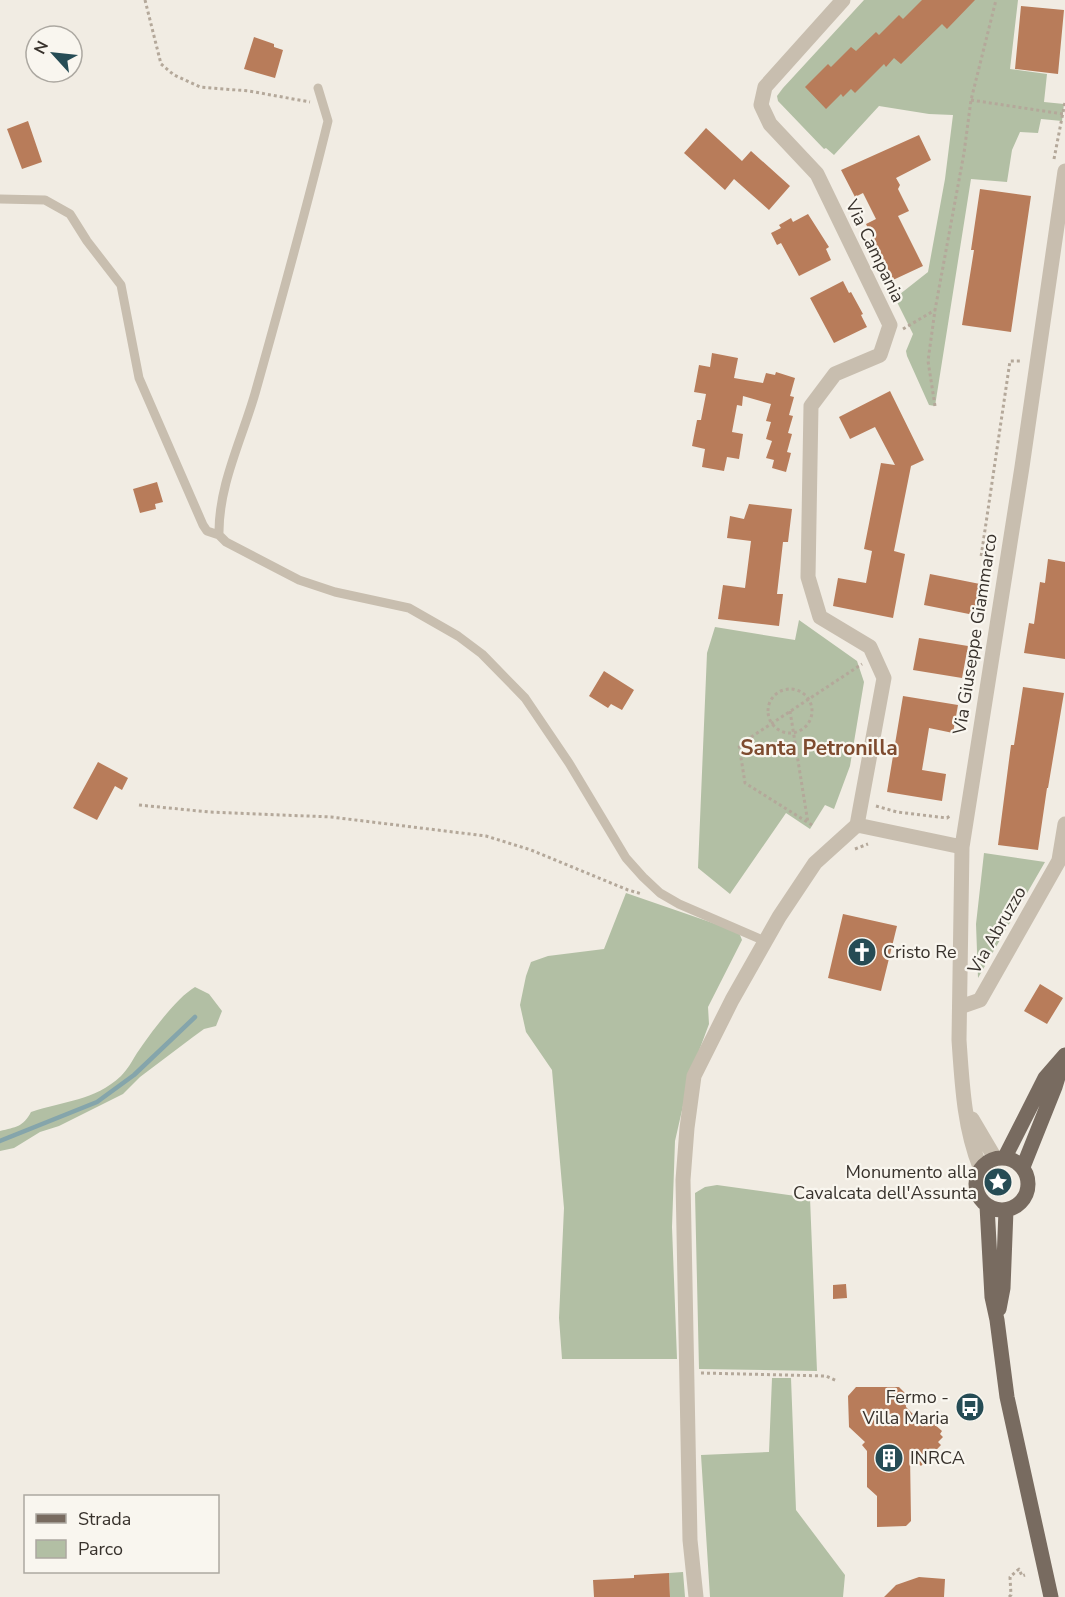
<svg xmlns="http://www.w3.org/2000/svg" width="1065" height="1597" viewBox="0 0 1065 1597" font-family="'Nunito Sans',sans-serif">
<rect width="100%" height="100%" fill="#f1ece3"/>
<path fill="#b2bfa4" d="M 864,0 L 1018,0 L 1010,69 L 1047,74 L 1044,102 L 1064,104 L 1062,121 L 1041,119 L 1038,133 L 1020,132 L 1012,150 L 1007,182 L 971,179 L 935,406 L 929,405 L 907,356 L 906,351 L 913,334 L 895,298 L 928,272 L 945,179 L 953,115 L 929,114 L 879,106 L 834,155 L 826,148 L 824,149 L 778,101 L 777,96 L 783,88 Z
M 799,620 L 857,661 L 864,682 L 850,766 L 834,809 L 825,805 L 810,829 L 786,813 L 730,894 L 698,868 L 707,653 L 715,627 L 795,640 Z
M 984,853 L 1045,862 L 978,978 L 976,924 Z
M 626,893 L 736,931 L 740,935 L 742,940 L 708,1007 L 709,1024 L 690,1075 L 675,1141 L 672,1227 L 677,1359 L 562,1359 L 559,1318 L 564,1208 L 552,1070 L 526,1032 L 520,1005 L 526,976 L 531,962 L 548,956 L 604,949 Z
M 195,987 L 209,994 L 222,1011 L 216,1026 L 204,1029 L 193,1037 L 140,1077 L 123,1094 L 59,1126 L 40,1132 L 14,1148 L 0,1151 L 0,1131 C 16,1127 23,1127 31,1112 C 64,1101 94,1101 121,1076 C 128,1069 132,1061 137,1053 C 150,1034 176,998 195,987 Z
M 717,1185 L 810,1198 L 817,1371 L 699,1369 L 695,1193 L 705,1187 Z
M 772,1378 L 791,1378 L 796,1510 L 845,1575 L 843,1597 L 710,1597 L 701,1455 L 769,1452 Z
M 683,1572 L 685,1597 L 670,1597 L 669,1573 Z"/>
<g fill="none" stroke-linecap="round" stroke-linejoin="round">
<path stroke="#85a5ab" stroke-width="4.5" d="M 0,1141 L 97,1102 L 134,1075 L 195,1017"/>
</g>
<path fill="#b87c5a" d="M 922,0 L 975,0 L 947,29 L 942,24 L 901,64 L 894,58 L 886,67 L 884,64 L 855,93 L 851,89 L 843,97 L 841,94 L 826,109 L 805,87 L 828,64 L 831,67 L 851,47 L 856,51 L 876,32 L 879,35 L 899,15 L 903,19 Z
M 1021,6 L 1064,10 L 1058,74 L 1015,69 Z
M 254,37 L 274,44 L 274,47 L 283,50 L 275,78 L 244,69 Z
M 28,121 L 42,162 L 22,169 L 7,129 Z
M 706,128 L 742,161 L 751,151 L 790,186 L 769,210 L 734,179 L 725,190 L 684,153 Z
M 919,135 L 931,160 L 896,178 L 900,185 L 898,189 L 909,211 L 898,216 L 923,266 L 893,280 L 866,224 L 876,219 L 863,193 L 855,197 L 841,170 Z
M 980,189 L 1031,196 L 1011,332 L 962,325 L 974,250 L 971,250 Z
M 808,214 L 829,247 L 826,249 L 831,260 L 799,276 L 781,243 L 777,245 L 771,233 L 781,228 L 779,225 L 791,218 L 793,222 Z
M 843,281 L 849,293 L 851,292 L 863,314 L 861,315 L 867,327 L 834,343 L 810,298 Z
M 712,353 L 738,358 L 734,378 L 763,383 L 766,373 L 775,375 L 776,372 L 795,378 L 790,396 L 794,397 L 789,415 L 793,416 L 788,433 L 792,434 L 787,452 L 791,453 L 786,472 L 772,468 L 774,460 L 766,458 L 772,441 L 766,439 L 771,422 L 766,421 L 771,404 L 743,396 L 742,406 L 737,405 L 732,432 L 743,434 L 739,459 L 727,457 L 724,471 L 702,467 L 705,449 L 692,446 L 697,420 L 701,420 L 706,394 L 694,392 L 699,365 L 710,367 Z
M 890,391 L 924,460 L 911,466 L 894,551 L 905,554 L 893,618 L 833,606 L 838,578 L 866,583 L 872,551 L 864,549 L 881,463 L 895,465 L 875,427 L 850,439 L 839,417 Z
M 157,482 L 163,502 L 155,504 L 156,509 L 140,513 L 133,489 Z
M 749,504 L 792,509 L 788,542 L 783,542 L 777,594 L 783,594 L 779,626 L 718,619 L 723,585 L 745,588 L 751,541 L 727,538 L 730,516 L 744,519 Z
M 1048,559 L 1065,562 L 1065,659 L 1024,653 L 1029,623 L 1034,624 L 1040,582 L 1045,583 Z
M 930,574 L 980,584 L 974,615 L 924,605 Z
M 919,638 L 968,646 L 962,678 L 913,670 Z
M 604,671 L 634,690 L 622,710 L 611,704 L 608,708 L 589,696 Z
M 1023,687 L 1064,693 L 1048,788 L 1047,788 L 1038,850 L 998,845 L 1011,745 L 1014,745 Z
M 903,696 L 958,705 L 953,733 L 929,728 L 922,770 L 946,774 L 942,801 L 887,792 Z
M 98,762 L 128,778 L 122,790 L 115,786 L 97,820 L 73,808 Z
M 843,914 L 897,926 L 881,991 L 828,978 Z
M 1040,984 L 1063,998 L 1047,1024 L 1024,1011 Z
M 846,1284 L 847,1298 L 833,1299 L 833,1285 Z
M 856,1387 L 899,1387 L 905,1393 L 906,1407 L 919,1420 L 924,1415 L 942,1431 L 940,1434 L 943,1437 L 938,1442 L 941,1445 L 921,1466 L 910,1455 L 911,1521 L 906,1526 L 877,1527 L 877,1496 L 867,1487 L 867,1451 L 862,1445 L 865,1442 L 849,1427 L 848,1396 Z
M 669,1573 L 670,1597 L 594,1597 L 593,1580 L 634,1578 L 634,1575 Z
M 919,1577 L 945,1579 L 944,1597 L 884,1597 L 896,1585 Z"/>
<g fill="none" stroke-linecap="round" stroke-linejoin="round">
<path stroke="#b4a89a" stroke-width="3" stroke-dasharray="3 3" stroke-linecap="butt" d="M 145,0 L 161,64 L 174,75 L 200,87 L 249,91 L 310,102
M 971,100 L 1063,114
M 1054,159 L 1065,102
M 903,329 L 935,310
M 935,406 L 928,361 L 935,310 L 964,153 L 971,100 L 996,0
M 992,558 L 981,557 L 1010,361 L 1022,361
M768 711a22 22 0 1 1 44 0a22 22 0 1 1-44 0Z
M 790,711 L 808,823
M 139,805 L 209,812 L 331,817 L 486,836 L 531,850 L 628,890 L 642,894
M 876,806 L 897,812 L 947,818 L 951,815
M 812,825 L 745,783 L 739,745 L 862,664
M 855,849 L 868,844
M 701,1373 L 826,1376 L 837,1381
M 1009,1597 L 1011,1595 L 1010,1577 L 1019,1569 L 1022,1576 L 1025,1575"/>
<path stroke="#c8beaf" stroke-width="9" d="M 318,88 L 328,121 C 306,211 281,301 256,390 C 243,437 218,485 219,535 L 226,542 L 299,580 L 335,592 L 409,608 L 458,636 L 482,654 L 525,698 L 569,763 L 626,858 L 643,877 L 660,893 L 679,904 L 765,941
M 0,199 L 45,200 L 70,214 L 87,241 L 121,285 L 139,378 L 203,525 L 207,531 L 219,535"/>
<path stroke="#c8beaf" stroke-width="15" d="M 843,0 L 765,87 L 761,105 L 770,124 L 817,174 L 890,325 L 880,355 L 835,374 L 811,406 L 808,577 L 820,617 L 870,647 L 884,678 L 857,825
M 1059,860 L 1065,824
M 960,1007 L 980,1000 L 1065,850
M 972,1119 L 995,1158
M 980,1167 C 964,1127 962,1083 959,1040 L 962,847 L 1022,467 L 1065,171
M 696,1597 L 690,1540 L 683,1180 L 687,1128 L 694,1076 L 732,1000 L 779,917 L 815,863 L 857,825 L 962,847"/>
<path stroke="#786b60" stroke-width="15" d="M 1005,1157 L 1045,1078 L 1065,1055
M976 1184a26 26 0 1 1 52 0a26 26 0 1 1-52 0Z
M 1023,1167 L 1055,1087 L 1063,1061
M 987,1206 L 992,1297 L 997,1320 L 1007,1397 L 1051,1597
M 999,1309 L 1003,1288 L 1006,1210"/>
</g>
<defs>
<g id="church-disc" transform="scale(1.5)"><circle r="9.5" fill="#264c55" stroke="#f9f6ef"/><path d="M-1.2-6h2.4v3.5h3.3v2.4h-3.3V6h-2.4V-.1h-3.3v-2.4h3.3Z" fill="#fff"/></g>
<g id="sight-disc" transform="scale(1.5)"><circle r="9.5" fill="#264c55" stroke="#f9f6ef"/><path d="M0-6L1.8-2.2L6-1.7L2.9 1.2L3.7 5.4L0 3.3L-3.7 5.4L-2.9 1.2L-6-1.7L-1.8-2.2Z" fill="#fff"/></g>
<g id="bus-disc" transform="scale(1.5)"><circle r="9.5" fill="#264c55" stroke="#f9f6ef"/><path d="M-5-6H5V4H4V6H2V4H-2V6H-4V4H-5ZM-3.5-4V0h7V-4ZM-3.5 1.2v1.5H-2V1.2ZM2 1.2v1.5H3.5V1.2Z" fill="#fff"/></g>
<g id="building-disc" transform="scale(1.5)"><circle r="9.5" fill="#264c55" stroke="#f9f6ef"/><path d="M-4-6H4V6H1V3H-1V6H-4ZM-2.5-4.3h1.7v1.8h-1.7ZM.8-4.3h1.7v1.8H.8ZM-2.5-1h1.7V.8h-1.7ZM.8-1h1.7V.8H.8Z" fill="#fff"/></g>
</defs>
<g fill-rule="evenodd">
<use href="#church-disc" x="862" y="952"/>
<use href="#sight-disc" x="998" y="1182"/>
<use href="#bus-disc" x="970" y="1407"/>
<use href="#building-disc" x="889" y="1458"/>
</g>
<g text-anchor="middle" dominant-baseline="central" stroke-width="4.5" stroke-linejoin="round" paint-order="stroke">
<g font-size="18" fill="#38322c" stroke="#f9f6ef">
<text transform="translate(875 251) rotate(64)">Via Campania</text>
<text transform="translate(975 634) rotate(-81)">Via Giuseppe Giammarco</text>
<text transform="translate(997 930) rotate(-60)">Via Abruzzo</text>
</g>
<g font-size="18" fill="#38322c" stroke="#f9f6ef" text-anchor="start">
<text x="883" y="952">Cristo Re</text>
<text x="977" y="1172" text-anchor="end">Monumento alla<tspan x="977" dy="21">Cavalcata dell'Assunta</tspan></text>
<text x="949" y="1397" text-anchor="end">Fermo -<tspan x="949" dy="21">Villa Maria</tspan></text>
<text x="910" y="1458">INRCA</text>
</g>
<g font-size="21" font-weight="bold" fill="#7e4b2f" stroke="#f9f6ef">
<text x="819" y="748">Santa Petronilla</text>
</g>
</g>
<rect x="24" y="1495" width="195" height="78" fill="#f9f6ef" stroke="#aca8a1" stroke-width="1.5"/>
<rect x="36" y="1514" width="30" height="9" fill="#786b60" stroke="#aca8a1" stroke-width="1.5"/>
<text x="78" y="1525" font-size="18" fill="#38322c">Strada</text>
<rect x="36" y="1540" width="30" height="18" fill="#b2bfa4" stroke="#aca8a1" stroke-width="1.5"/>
<text x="78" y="1555" font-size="18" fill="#38322c">Parco</text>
<g transform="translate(54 54) rotate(297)"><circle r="28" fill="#f9f6ef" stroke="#aca8a1" stroke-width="1.5"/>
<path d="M0-4.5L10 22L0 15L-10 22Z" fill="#264c55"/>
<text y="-9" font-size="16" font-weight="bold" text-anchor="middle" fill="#38322c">N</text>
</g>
</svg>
